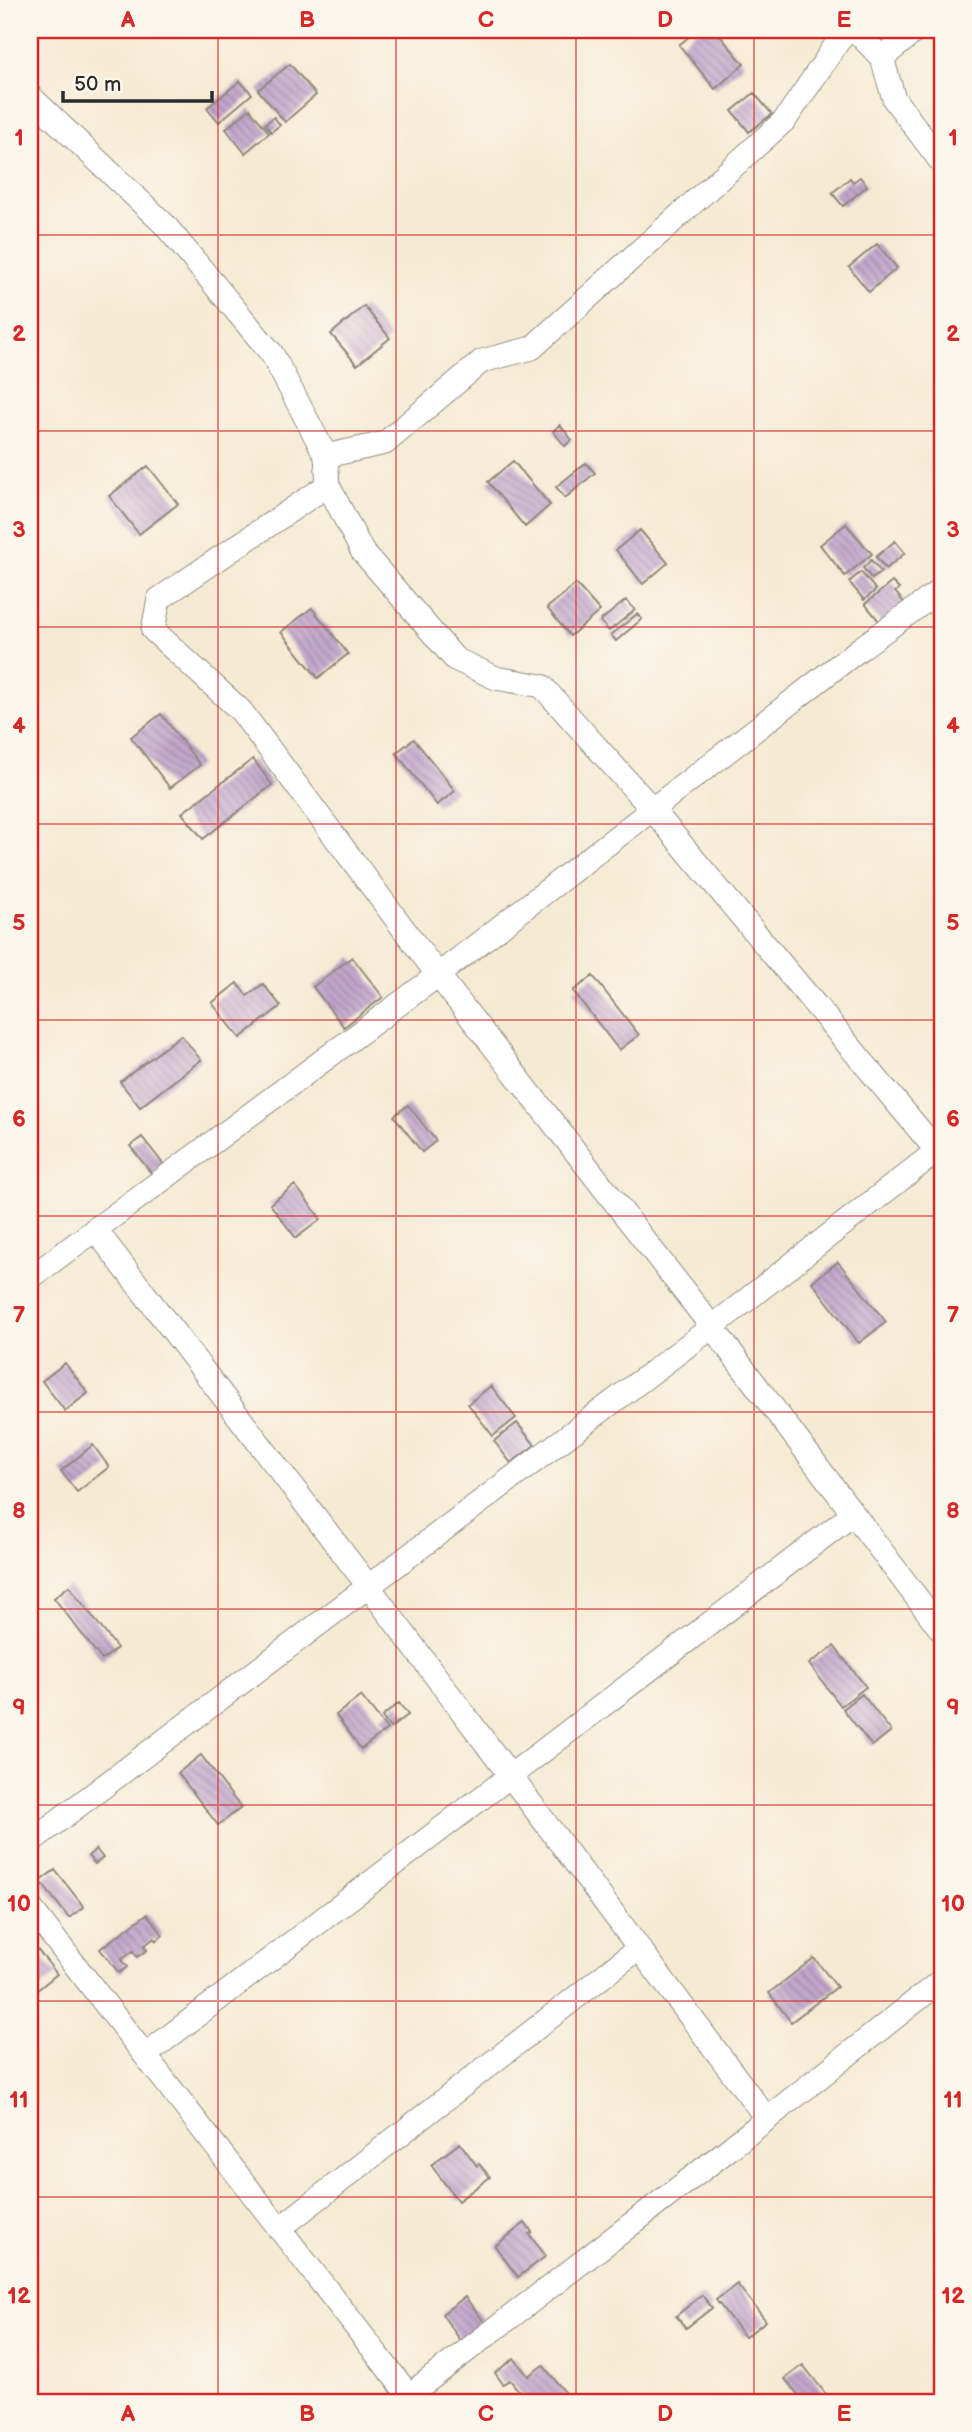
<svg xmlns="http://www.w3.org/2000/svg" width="972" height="2432" viewBox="0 0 972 2432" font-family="'Balsamiq Sans',sans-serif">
<defs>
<pattern id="building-back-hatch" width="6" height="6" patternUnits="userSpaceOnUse" patternTransform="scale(1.75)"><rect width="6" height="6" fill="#c2a6cc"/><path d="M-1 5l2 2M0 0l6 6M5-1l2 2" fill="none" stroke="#9e87a6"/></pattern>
</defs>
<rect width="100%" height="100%" fill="#fbf7ec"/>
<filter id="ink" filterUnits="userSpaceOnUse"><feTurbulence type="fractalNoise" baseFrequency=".0143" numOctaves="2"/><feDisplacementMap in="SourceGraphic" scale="14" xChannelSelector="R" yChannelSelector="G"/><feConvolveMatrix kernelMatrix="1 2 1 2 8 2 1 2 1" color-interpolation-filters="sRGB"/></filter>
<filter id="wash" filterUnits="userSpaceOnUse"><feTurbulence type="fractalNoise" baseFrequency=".00686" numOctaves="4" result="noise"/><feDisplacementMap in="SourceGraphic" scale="28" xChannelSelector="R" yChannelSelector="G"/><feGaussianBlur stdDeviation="1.57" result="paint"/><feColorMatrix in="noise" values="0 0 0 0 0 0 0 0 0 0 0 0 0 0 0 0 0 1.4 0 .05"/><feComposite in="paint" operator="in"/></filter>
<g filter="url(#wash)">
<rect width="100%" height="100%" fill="#f5ead3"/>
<g id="blocks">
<path fill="url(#building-back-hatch)" d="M 697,30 L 715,30 L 744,64 L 715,89 L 679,45 Z
M 290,64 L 316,95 L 285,122 L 258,90 Z
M 240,81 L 252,94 L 219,122 L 207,108 Z
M 754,93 L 772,114 L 749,132 L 732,111 Z
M 250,109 L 269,133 L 245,153 L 226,129 Z
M 274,117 L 280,125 L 271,132 L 265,124 Z
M 860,177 L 867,186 L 843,206 L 832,193 L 850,178 L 853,182 Z
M 877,244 L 897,268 L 869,292 L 849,267 Z
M 364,306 L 390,338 L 357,365 L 331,334 Z
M 560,425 L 572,440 L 565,446 L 553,431 Z
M 513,461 L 550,505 L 525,527 L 488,482 Z
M 586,463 L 595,473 L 565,498 L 556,487 Z
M 148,466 L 178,504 L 139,534 L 109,496 Z
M 846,524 L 872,554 L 845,576 L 820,545 Z
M 640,530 L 668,563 L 643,584 L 616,550 Z
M 895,541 L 905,553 L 886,569 L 876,557 Z
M 871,560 L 881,572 L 872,579 L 863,568 Z
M 861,572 L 876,590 L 864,600 L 849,582 Z
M 892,582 L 899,589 L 895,592 L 908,607 L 884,627 L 865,604 Z
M 576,584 L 600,611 L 570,636 L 547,608 Z
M 626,600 L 635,610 L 609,631 L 600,621 Z
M 312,608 L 348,654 L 318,678 L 281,632 Z
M 637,614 L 642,619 L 616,641 L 611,635 Z
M 161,714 L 200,765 L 170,788 L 131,737 Z
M 414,739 L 455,791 L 437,805 L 396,753 Z
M 253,759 L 272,785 L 203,839 L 182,813 Z
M 352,957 L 383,997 L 344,1027 L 313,987 Z
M 593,976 L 639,1035 L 619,1050 L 573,991 Z
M 237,983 L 247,996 L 263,984 L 281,1006 L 240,1038 L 212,1003 Z
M 181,1035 L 201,1060 L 140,1107 L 120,1082 Z
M 408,1105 L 436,1141 L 422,1152 L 394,1116 Z
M 142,1137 L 164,1165 L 152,1174 L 130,1146 Z
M 295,1185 L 321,1219 L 296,1238 L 270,1204 Z
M 838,1262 L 886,1322 L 859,1343 L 812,1282 Z
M 65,1363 L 88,1393 L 65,1411 L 42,1381 Z
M 491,1386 L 516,1418 L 493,1436 L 468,1404 Z
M 517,1423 L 535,1445 L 511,1463 L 494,1441 Z
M 93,1445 L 109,1467 L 77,1492 L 61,1471 Z
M 69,1586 L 117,1648 L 102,1660 L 54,1598 Z
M 834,1646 L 866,1687 L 841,1706 L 809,1664 Z
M 862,1694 L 891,1731 L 872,1746 L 843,1709 Z
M 361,1696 L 387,1729 L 361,1749 L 336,1715 Z
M 399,1703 L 408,1715 L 390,1728 L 382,1717 Z
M 201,1755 L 241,1808 L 218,1825 L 178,1773 Z
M 96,1849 L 103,1858 L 95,1864 L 88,1856 Z
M 55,1870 L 84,1907 L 69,1918 L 40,1881 Z
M 147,1914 L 163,1935 L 156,1941 L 154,1938 L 144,1946 L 147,1950 L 137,1957 L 133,1951 L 121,1960 L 127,1967 L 119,1973 L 100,1949 Z
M 37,1949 L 57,1974 L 30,1996 L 30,1955 Z
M 814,1958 L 837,1987 L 791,2022 L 769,1993 Z
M 460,2143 L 477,2166 L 479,2164 L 490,2177 L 458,2201 L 431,2165 Z
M 525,2223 L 532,2232 L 529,2234 L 546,2256 L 518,2277 L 495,2246 Z
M 737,2284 L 766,2321 L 745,2337 L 716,2300 Z
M 702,2295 L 712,2308 L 686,2328 L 676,2316 Z
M 465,2297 L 485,2323 L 461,2341 L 442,2314 Z
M 514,2358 L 528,2376 L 543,2365 L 568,2396 L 560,2402 L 528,2402 L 510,2380 L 503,2384 L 495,2373 Z
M 803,2365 L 829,2398 L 824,2402 L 804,2402 L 785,2379 Z"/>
</g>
</g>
<g filter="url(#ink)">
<use href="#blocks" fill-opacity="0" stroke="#908a7f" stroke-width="2"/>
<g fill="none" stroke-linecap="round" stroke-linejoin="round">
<g stroke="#908a7f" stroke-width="25">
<path id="minor" d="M 855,30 L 882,58 L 894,99 L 942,163
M 882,58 L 916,30
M 30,96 L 164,224 L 272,354 L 326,456 L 328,485 L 362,551 L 455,659 L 496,678 L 542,686 L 652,809 L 942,1157
M 326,456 L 385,443 L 482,361 L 532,348 L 785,120 L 846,30
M 328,485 L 159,599 L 153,630 L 241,711 L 438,975 L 712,1327 L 942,1631
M 95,1229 L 369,1587 L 767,2119
M 30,1278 L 438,975 L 861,648 L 942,589
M 30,1842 L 712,1327 L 942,1147
M 30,1907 L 414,2402
M 145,2055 L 853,1514
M 279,2229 L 639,1948
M 400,2402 L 720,2156 L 942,1980"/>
</g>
<use href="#minor" stroke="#fff" stroke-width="23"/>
</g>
</g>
<path fill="none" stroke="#d62828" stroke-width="2" stroke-opacity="0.55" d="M 218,30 L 218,2402M 396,30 L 396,2402M 576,30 L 576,2402M 754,30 L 754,2402M 30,235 L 942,235M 30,431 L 942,431M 30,627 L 942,627M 30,824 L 942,824M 30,1020 L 942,1020M 30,1216 L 942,1216M 30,1412 L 942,1412M 30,1609 L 942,1609M 30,1805 L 942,1805M 30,2001 L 942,2001M 30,2197 L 942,2197"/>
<rect width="972" height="2432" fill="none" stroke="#fbf7ec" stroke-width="77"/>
<path d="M63 91v10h149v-10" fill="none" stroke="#2b2b2b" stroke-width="3.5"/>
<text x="74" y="91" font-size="21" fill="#2b2b2b" stroke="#fbf7ec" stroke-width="5" paint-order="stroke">50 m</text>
<rect x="38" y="38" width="896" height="2356" fill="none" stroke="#d62828" stroke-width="2.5"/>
<g font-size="23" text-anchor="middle" font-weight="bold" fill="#d62828">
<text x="128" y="27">A</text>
<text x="307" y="27">B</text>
<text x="486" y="27">C</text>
<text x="665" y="27">D</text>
<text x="844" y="27">E</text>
<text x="19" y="145">1</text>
<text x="953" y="145">1</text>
<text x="19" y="341">2</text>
<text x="953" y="341">2</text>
<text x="19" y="537">3</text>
<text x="953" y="537">3</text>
<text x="19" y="733">4</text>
<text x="953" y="733">4</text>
<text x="19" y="930">5</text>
<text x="953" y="930">5</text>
<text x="19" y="1126">6</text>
<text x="953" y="1126">6</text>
<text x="19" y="1322">7</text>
<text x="953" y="1322">7</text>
<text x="19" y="1518">8</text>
<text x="953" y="1518">8</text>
<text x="19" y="1715">9</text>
<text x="953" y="1715">9</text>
<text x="19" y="1911">10</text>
<text x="953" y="1911">10</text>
<text x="19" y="2107">11</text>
<text x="953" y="2107">11</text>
<text x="19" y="2303">12</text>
<text x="953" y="2303">12</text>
<text x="128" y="2421">A</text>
<text x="307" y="2421">B</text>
<text x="486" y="2421">C</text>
<text x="665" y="2421">D</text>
<text x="844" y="2421">E</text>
</g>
</svg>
